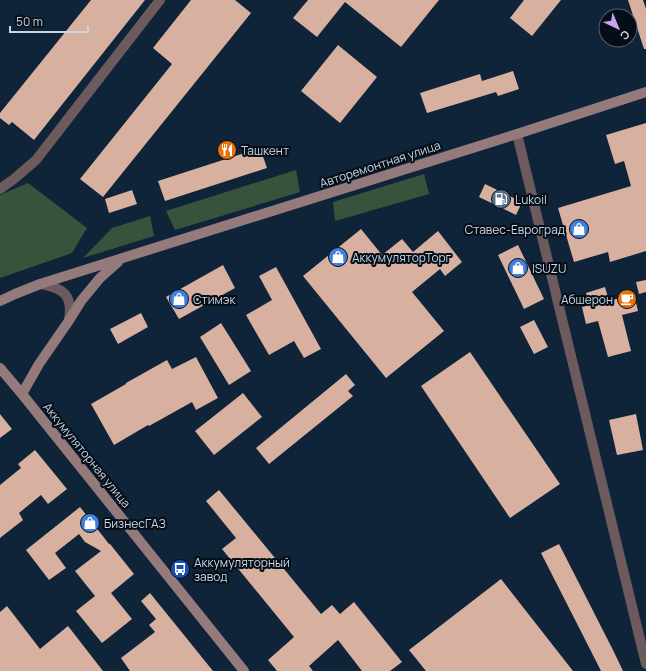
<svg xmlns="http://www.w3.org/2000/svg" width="646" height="671" viewBox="0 0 646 671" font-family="Manrope,sans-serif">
<rect width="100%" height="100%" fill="#0f2439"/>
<path fill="#38533b" d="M 296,170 L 300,192 L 175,230 L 166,211 Z
M 424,174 L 429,194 L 335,221 L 333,202 Z
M 28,183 L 87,228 L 72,253 L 0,278 L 0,195 Z
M 150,216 L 154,236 L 83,258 L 112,228 Z"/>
<path fill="#d7b0a0" d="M 91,0 L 145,0 L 34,140 L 12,122 L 9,125 L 0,118 L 0,113 Z
M 191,0 L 235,0 L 251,13 L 103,197 L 80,179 L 172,64 L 153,48 Z
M 308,0 L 439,0 L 401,47 L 345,2 L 317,37 L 293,18 Z
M 524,0 L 561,0 L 532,36 L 510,18 Z
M 628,0 L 643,0 L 646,9 L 646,49 L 644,49 Z
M 338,45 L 377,77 L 340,123 L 301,91 Z
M 513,71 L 519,89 L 498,96 L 496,92 L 427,113 L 420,93 L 480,74 L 482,81 Z
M 646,123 L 646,251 L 610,262 L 608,252 L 574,262 L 558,208 L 631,186 L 624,161 L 615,164 L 606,135 Z
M 260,148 L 267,168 L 165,201 L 158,181 Z
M 485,184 L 522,202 L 516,215 L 479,197 Z
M 132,190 L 137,204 L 109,213 L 105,199 Z
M 361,229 L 382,255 L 402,239 L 413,252 L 438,231 L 462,262 L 445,276 L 440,269 L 412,292 L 444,331 L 386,378 L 303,276 Z
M 518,245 L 544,299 L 524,309 L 498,255 Z
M 223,265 L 235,288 L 179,319 L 166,297 Z
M 276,267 L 321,349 L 304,358 L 294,341 L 269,355 L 246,315 L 272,300 L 259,276 Z
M 646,280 L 646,292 L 639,294 L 636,282 Z
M 605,287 L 609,301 L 634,294 L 638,311 L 622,315 L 631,351 L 608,357 L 598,321 L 586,324 L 582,307 L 590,305 L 586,293 Z
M 141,313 L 148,327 L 118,344 L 110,329 Z
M 534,320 L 548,347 L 534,354 L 520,327 Z
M 221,323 L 251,371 L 229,385 L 200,337 Z
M 470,352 L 560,484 L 510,518 L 421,386 Z
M 196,357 L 218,398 L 196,410 L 192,402 L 149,426 L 148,425 L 114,445 L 91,404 L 126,384 L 126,383 L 167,360 L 172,369 Z
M 346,374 L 355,385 L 348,391 L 353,396 L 269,464 L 256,448 Z
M 243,393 L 262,417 L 214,455 L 195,431 Z
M 0,414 L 12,429 L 0,438 Z
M 636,414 L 643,450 L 617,455 L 609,420 Z
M 35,450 L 67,489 L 48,504 L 41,495 L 19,513 L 23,520 L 0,538 L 0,485 L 21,468 L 18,464 Z
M 219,490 L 321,614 L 332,605 L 340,614 L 354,602 L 402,662 L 390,671 L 362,671 L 338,640 L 309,666 L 313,671 L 277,671 L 268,660 L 294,637 L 222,549 L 236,538 L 206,501 Z
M 80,507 L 109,544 L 110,544 L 134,574 L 111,593 L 132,619 L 102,643 L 76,611 L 95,596 L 75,571 L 101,551 L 85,542 L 79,534 L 55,553 L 66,568 L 49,580 L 26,550 Z
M 559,544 L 614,652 L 623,671 L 601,671 L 596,661 L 541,553 Z
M 501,579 L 573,671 L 426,671 L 409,650 Z
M 150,593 L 213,671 L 130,671 L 121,658 L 155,632 L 149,625 L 156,619 L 141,601 Z
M 7,606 L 40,649 L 68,626 L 103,671 L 0,671 L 0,612 Z"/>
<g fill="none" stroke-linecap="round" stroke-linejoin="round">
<path stroke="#6c5a5c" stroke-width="10" d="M 517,134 L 646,664
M 0,189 L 14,179 L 36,160 L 160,0
M 40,284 C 64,288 73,295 69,320"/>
<path stroke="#957a7c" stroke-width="10" d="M 0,301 L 15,294 L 40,284 L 517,134 L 646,92
M 0,368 L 22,394 L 244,671
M 22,394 L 39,364 L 68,322 L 81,301 L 100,278 L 118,262"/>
</g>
<defs>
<g id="restaurant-disc" transform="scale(1)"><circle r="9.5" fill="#e8710a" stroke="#050d16"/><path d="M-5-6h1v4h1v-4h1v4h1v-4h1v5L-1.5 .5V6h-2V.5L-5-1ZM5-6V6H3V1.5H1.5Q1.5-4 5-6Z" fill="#fff"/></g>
<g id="fuel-disc" transform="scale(1)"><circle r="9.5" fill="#5c6f8a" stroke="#050d16"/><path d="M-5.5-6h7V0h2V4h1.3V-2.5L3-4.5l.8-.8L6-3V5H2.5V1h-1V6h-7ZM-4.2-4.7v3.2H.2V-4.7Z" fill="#fff"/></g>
<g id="shop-disc" transform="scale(1)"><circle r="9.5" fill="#3f7fe0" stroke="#050d16"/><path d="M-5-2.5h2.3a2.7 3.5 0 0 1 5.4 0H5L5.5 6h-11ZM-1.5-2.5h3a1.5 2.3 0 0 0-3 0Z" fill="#fff"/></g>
<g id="cafe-disc" transform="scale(1)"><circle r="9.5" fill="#e8710a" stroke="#050d16"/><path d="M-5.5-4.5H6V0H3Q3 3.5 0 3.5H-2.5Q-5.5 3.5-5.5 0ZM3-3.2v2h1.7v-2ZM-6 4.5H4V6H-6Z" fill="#fff"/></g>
<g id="bus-disc" transform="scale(1)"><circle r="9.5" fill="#1a4fb4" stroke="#050d16"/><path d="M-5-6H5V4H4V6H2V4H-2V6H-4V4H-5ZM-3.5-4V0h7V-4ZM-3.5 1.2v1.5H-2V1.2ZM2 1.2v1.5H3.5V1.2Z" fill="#fff"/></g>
</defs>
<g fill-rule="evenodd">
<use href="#restaurant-disc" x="227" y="150"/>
<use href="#fuel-disc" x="501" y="199"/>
<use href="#shop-disc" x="579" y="229"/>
<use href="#shop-disc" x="338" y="257"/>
<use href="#shop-disc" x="518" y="268"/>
<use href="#shop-disc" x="179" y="299"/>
<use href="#cafe-disc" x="627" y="299"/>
<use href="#shop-disc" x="90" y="523"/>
<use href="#bus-disc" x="180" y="569"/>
</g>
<g text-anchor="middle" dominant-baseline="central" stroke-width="4" stroke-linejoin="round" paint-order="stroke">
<g font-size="12" fill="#c9d6e5" stroke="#050d16" text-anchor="start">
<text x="241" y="150">Ташкент</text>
<text x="515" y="199">Lukoil</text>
<text x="565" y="229" text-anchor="end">Ставес-Евроград</text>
<text x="352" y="257">АккумуляторТорг</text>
<text x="532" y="268">ISUZU</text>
<text x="193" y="299">Стимэк</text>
<text x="613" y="299" text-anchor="end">Абшерон</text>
<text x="104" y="523">БизнесГАЗ</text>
<text x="194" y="562">Аккумуляторный<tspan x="194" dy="14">завод</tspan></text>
</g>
<g font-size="12" fill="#c9d6e5" stroke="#050d16">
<text transform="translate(380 164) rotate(-18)">Авторемонтная улица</text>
<text transform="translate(87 455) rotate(51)">Аккумуляторная улица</text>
</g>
</g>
<g transform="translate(618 28) rotate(136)"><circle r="19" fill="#050d16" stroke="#535d69"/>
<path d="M0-3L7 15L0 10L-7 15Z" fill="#c9a5ee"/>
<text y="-6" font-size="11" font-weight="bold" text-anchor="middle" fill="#c9d6e5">С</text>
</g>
<path d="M10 26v6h78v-6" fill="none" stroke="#c9d6e5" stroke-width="2"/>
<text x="16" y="26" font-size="12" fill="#c9d6e5" stroke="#050d16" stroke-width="3" paint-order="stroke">50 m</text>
</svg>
